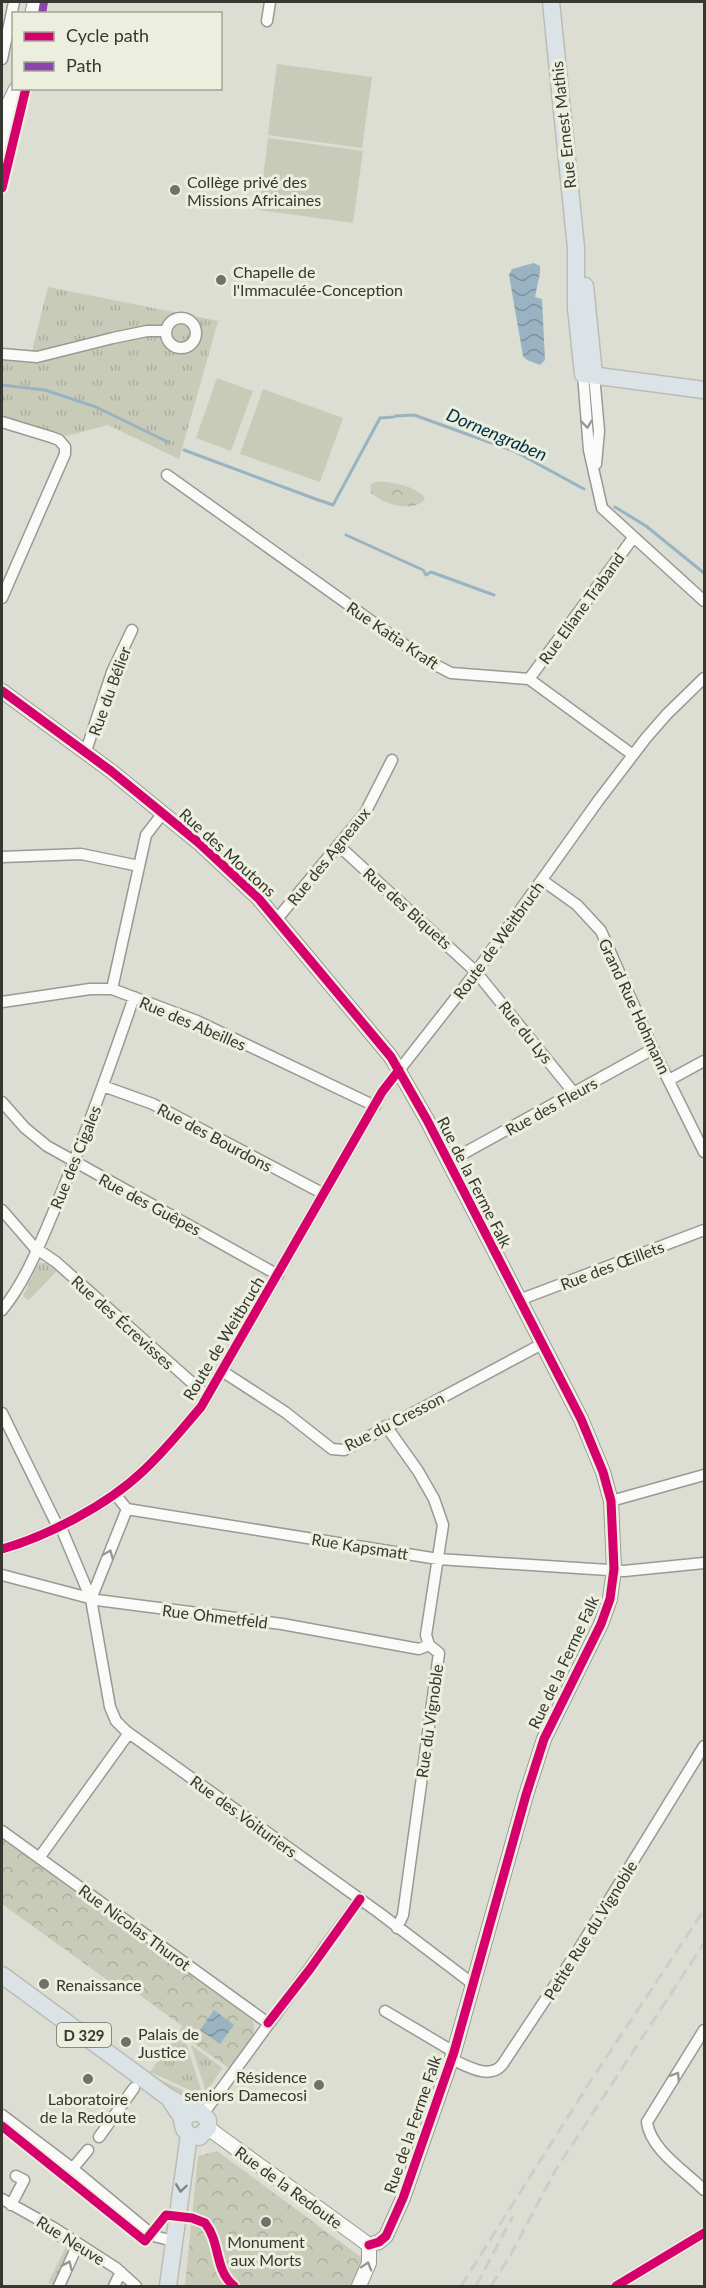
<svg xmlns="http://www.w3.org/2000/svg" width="706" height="2288" viewBox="0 0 706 2288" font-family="Lato,sans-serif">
<defs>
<pattern id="grass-tufts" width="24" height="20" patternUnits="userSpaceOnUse" patternTransform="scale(1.5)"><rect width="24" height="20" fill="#c8cbb7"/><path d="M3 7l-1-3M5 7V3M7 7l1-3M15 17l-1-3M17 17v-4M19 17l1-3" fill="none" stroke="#acaf9e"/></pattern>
<pattern id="park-crowns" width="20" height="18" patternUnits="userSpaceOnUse" patternTransform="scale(1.5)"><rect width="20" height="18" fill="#c8cbb7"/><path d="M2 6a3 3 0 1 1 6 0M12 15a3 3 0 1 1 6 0" fill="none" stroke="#acaf9e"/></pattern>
<pattern id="water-waves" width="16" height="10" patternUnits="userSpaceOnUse" patternTransform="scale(1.5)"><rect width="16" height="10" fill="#99b3c2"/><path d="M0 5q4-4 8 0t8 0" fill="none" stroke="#7e929e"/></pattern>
</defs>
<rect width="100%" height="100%" fill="#dcded4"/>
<path fill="url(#grass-tufts)" d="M 48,287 L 218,321 L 179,459 L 108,425 L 67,436 L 2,416 L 2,360 L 29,363 Z
M 40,1263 L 49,1263 L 57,1271 L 29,1300 L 26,1299 L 23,1296 L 38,1264 Z
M 176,2036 L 186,2043 L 203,2096 L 150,2072 Z
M 191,2045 L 223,2068 L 206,2092 Z
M 148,2074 L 204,2100 L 204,2103 L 190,2105 Z
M 55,2236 L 69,2247 L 54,2285 L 48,2283 L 66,2247 L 55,2241 Z"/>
<path fill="url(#park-crowns)" d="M 375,482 C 387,480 421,487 425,499 C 413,514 383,504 371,493 L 370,485 Z
M 2,1836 L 251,2017 C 262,2035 240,2054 230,2069 L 179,2033 L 182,2026 L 118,1979 L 114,1985 L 2,1904 Z
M 217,2151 L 365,2260 L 352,2286 L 185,2286 L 198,2156 Z"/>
<path fill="#c8cbb7" d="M 277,64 L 372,77 L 362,148 L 268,135 Z
M 268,138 L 363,151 L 353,223 L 259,210 Z
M 217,378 L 253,391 L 231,451 L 196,438 Z
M 263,389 L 343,418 L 320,482 L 240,454 Z"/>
<path fill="url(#water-waves)" d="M 534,263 L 540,266 L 540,273 L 535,297 L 542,299 L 545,360 L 540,365 L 527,360 L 523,356 L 509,275 L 512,269 Z
M 214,2010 L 234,2025 L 220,2044 L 200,2030 Z"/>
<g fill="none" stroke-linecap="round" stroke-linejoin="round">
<path stroke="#99b3c2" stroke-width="3" d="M 2,385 L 45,390 L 96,407 L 168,442
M 395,416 L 414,415 L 514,451 L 584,489
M 184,450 L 321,501
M 322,501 L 333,505 L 380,418 L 394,417
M 615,507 L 646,526 L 704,573
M 346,535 L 423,570 L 426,575 L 431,572 L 494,595"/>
<g stroke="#989a93" stroke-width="13">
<path id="minor" d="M 267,21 L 270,2
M 2,59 L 14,2
M166 333a15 15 0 1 1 30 0a15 15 0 1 1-30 0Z
M 2,354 L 37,357 L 113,338 L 147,331 L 166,331
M 583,374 L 589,450 L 602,508 L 704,601
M 594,375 L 599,431 L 596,464
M 2,422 L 51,437 L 59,440 L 65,447 L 65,454 L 2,598
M 167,475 L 426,660 L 451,673 L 529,679 L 633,755
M 529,679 L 633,538
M 86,751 L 112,672 L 132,630
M 338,845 L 476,972 L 574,1093
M 2,857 L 81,854 L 139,866
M 542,880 L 577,905 L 601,931 L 653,1049 L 704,1152
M 277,919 L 365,813 L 392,760
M 112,989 L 146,835 L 163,813
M 2,1002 L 90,989 L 112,989 L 197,1021 L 375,1106
M 669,1080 L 704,1061
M 103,1086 L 153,1104 L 324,1194
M 2,1102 L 25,1128 L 47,1146 L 278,1275
M 448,1162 L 653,1049
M 2,1210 L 34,1247 L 56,1262 L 207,1396
M 519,1300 L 704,1230
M 2,1310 C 25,1282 39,1246 53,1213 C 83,1142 109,1070 134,997
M 222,1371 L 285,1412 L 332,1449 L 344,1450 L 542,1344
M 2,1413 L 58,1527 L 62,1530 L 91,1599 L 110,1707 L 116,1721 L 126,1731 L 378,1912 L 473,1984
M 386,1426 L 418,1471 L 434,1499 L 443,1525 L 426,1635 L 429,1645 L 439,1653 L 403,1915 L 397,1928
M 115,1494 L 127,1509 L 133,1510 L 438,1559 L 624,1571 L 704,1563
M 611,1501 L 704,1475
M 2,1549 C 48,1536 107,1505 142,1472 C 164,1452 182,1429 201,1407 L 382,1092 L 476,972 L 598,801 L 646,738 L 667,714 L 704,678
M 2,1575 L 97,1600 L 282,1624 L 419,1649 L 429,1645
M 91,1599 L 127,1509
M 2,1831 L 268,2023
M 39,1858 L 129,1733
M 385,2011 L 454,2052
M 704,2030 L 647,2122 C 650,2149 685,2171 704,2190
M 451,2059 C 467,2066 489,2080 502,2065 L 579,1949 L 704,1746
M 203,2114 L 360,1899
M 2,2115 L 72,2168 L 154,2236 L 173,2241
M 99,2137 L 134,2088
M 73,2168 L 88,2150
M 2,2199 L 54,2228 L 116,2268 L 136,2286
M 11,2205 L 24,2180 L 16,2176
M 59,2286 L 78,2244
M 114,2286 L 121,2272
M 616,2286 L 704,2233"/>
</g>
<g stroke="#989a93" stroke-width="16">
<path id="tertiary" d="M 32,14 L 35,2
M 2,133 L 6,110 L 16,89 L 15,115 L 2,171
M 2,691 L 111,771 L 199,843 L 259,899 L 391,1057 L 427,1120 L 581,1419 L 603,1472 L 611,1501 L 614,1569 L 610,1599 L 601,1624 L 544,1739 L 526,1795 L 454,2052 L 403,2198 L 386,2236 L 379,2242 L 369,2245
M 208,2128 L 369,2245
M 359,2286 L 369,2263 L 369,2245"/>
</g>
<g stroke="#bbbcb7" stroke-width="19">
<path id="primary" d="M 551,2 L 576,248 L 576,308 L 583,374 L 704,390
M 585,286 L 594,375
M 2,1975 L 165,2095 L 194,2112
M 170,2100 L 181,2116 L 184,2129 L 189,2135 L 199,2137 L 208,2128 L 208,2120 L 200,2112 L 188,2114 L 183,2122
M 168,2286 L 189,2135"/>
</g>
<use href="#minor" stroke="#fafaf9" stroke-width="10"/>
<use href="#tertiary" stroke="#fafaf9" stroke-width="14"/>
<use href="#primary" stroke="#dce3e6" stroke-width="16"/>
<path stroke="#cdcecb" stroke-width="3" stroke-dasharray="12 6" stroke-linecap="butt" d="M 461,2286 L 588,2085 L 704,1910
M 476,2286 L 513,2216
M 491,2286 L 510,2256 L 555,2171 L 704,1943"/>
<path stroke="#8e44ad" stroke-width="8" stroke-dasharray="15 8" stroke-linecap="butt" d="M 42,14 L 44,2"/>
<g stroke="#ecefdd" stroke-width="13">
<path id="cycleway" d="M 2,188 L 26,88
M 2,691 L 111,771 L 199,843 L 259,899 L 391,1057 L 427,1120 L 581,1419 L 603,1472 L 611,1501 L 614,1569 L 610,1599 L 601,1624 L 544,1739 L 526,1795 L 454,2052 L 403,2198 L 386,2236 L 379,2242 L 369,2245
M 2,1549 C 48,1536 107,1505 142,1472 C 164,1452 182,1429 201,1407 L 382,1092 L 399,1070
M 268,2023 L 310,1969 L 360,1899
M 2,2126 L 145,2241 L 166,2215 L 192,2218 L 205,2223 C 221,2243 214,2270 234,2286
M 616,2286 L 704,2233"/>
</g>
<use href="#cycleway" stroke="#d6006c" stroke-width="9"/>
</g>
<defs><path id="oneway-chevron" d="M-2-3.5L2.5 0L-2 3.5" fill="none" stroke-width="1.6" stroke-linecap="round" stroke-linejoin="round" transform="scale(1.5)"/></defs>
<g stroke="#989894">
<use href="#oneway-chevron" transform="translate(587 424) rotate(84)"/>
<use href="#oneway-chevron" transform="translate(109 1554) rotate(-68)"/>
<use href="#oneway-chevron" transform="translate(676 2076) rotate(-58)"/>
<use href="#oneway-chevron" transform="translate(68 2265) rotate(-66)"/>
<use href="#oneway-chevron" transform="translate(367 2266) rotate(-73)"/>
</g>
<use stroke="#818482" href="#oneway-chevron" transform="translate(181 2188) rotate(98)"/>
<g fill="#707169" stroke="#ecefdd" stroke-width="2">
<circle cx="175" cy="190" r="6"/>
<circle cx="221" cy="280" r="6"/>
<circle cx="44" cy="1984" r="6"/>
<circle cx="126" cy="2042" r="6"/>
<circle cx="88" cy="2079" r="6"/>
<circle cx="319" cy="2085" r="6"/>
<circle cx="266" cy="2222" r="6"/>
</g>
<g text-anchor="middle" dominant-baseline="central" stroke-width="6" stroke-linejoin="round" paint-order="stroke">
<rect fill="#ecefdd" stroke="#6d6e64" stroke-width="1.5" x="57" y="2023" width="54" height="24" rx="4.5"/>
<g font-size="15" font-weight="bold" fill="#363730">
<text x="84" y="2035">D 329</text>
</g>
<g font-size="16" fill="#363730" stroke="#ecefdd">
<text transform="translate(563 125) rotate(-96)">Rue Ernest Mathis</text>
<text transform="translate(581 608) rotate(-54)">Rue Eliane Traband</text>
<text transform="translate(393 635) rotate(34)">Rue Katia Kraft</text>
<text transform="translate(109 691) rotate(-70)">Rue du Bélier</text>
<text transform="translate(228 852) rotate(42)">Rue des Moutons</text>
<text transform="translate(328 856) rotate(-51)">Rue des Agneaux</text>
<text transform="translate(408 908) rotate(42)">Rue des Biquets</text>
<text transform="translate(498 940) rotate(-54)">Route de Weitbruch</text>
<text transform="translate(635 1006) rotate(65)">Grand Rue Hohmann</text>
<text transform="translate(193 1023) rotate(23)">Rue des Abeilles</text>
<text transform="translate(526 1032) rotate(51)">Rue du Lys</text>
<text transform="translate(551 1106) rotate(-29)">Rue des Fleurs</text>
<text transform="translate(215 1137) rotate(28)">Rue des Bourdons</text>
<text transform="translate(75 1157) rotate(-68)">Rue des Cigales</text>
<text transform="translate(475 1182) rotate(63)">Rue de la Ferme Falk</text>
<text transform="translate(150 1204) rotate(28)">Rue des Guêpes</text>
<text transform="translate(612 1265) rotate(-21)">Rue des Œillets</text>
<text transform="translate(123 1322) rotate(42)">Rue des Écrevisses</text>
<text transform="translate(223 1338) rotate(-59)">Route de Weitbruch</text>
<text transform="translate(394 1421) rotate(-27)">Rue du Cresson</text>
<text transform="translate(360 1546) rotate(9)">Rue Kapsmatt</text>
<text transform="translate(215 1616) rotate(7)">Rue Ohmetfeld</text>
<text transform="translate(563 1662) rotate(-65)">Rue de la Ferme Falk</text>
<text transform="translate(429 1721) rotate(-82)">Rue du Vignoble</text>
<text transform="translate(244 1816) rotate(36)">Rue des Voituriers</text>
<text transform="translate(135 1927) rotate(36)">Rue Nicolas Thurot</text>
<text transform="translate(590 1930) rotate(-58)">Petite Rue du Vignoble</text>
<text transform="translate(412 2124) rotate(-71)">Rue de la Ferme Falk</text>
<text transform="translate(289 2187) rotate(36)">Rue de la Redoute</text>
<text transform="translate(71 2240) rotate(32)">Rue Neuve</text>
</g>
<g font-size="16" fill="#363730" stroke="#ecefdd" text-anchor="start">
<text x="187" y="181">Collège privé des<tspan x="187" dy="18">Missions Africaines</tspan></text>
<text x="233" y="271">Chapelle de<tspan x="233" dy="18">l'Immaculée-Conception</tspan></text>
<text x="56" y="1984">Renaissance</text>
<text x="138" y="2033">Palais de<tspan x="138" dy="18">Justice</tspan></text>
<text x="307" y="2076" text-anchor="end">Résidence<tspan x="307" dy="18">seniors Damecosi</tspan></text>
<text x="88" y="2098" text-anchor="middle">Laboratoire<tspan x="88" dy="18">de la Redoute</tspan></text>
<text x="266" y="2241" text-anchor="middle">Monument<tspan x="266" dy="18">aux Morts</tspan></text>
</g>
<g font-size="18" font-style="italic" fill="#00304b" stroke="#ecefdd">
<text transform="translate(497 434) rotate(23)">Dornengraben</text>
</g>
</g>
<rect width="706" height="2288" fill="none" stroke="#363730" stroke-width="6"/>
<rect x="12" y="12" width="210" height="78" fill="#ecefdd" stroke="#a3a598" stroke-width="1.5"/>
<rect x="24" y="32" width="30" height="9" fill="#d6006c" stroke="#a3a598" stroke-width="1.5"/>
<text x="66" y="42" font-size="18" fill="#363730">Cycle path</text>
<rect x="24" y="62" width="30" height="9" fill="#8e44ad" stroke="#a3a598" stroke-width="1.5"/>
<text x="66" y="72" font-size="18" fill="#363730">Path</text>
</svg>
